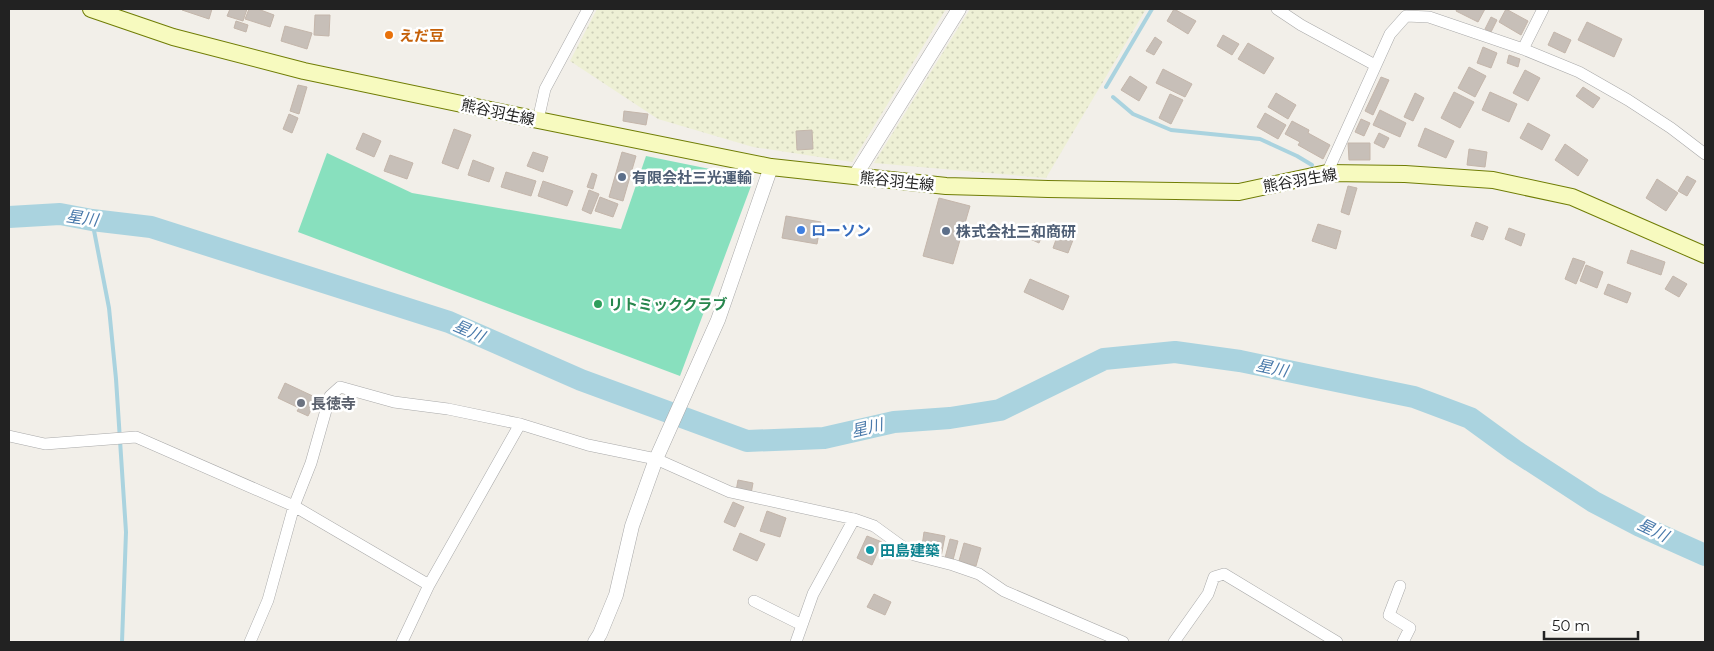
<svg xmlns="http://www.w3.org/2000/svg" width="1714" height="651" viewBox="0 0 1714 651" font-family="Montserrat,'Noto Sans JP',sans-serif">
<defs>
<pattern id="farmland-dots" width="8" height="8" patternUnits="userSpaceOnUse" patternTransform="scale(1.25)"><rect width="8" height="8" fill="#eef0d5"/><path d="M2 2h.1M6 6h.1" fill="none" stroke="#ccceb7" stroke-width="1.8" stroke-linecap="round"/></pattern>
</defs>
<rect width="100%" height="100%" fill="#f2efe9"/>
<path fill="url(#farmland-dots)" d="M 597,9 L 946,9 L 852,162 L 753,147 L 658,119 L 570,61 Z
M 970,9 L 1146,9 L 1046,178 L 874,163 Z"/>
<path fill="#88e0be" d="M 327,153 L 412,193 L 621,229 L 646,156 L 754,178 L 680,376 L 298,232 Z"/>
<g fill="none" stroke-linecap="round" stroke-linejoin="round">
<path stroke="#aad3df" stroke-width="4" d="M 1106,87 L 1152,9
M 1113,97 L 1133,114 L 1171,130 L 1260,139 L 1297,156 L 1312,165
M 92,220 L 109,308 L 116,379 L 126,532 L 122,642"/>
<path stroke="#aad3df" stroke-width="22" d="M 9,217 L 60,214 L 92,220 L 151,227 L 449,322 L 581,380 L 747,441 L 824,438 L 894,422 L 950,418 L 1000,410 L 1104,359 L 1175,352 L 1240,361 L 1414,397 L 1470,418 L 1514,450 L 1594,502 L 1640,526 L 1705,555"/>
</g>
<path fill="#c7bfb8" stroke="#c4b6ab" d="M 183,9 L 212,9 L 209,19 L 182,10 Z
M 230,9 L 247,9 L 243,21 L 227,16 Z
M 249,9 L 258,9 L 274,15 L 270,27 L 245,19 Z
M 1174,9 L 1196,21 L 1188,34 L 1167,21 Z
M 1457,9 L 1485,9 L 1478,22 L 1456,11 Z
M 1506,9 L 1528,21 L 1521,35 L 1499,22 Z
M 315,15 L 330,15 L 329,36 L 314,35 Z
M 1491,17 L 1497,20 L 1491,32 L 1485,29 Z
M 236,21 L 248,25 L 246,32 L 234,28 Z
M 1587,22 L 1622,39 L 1614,57 L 1578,40 Z
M 285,26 L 312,33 L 307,49 L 281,41 Z
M 1554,32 L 1571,40 L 1565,53 L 1548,45 Z
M 1223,35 L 1239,44 L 1232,55 L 1217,46 Z
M 1155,37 L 1162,42 L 1154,55 L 1146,51 Z
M 1248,43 L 1274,58 L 1264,74 L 1238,59 Z
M 1483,47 L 1497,53 L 1491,68 L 1477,63 Z
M 1509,55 L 1520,59 L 1518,67 L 1507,63 Z
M 1469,67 L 1486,76 L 1475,97 L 1458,88 Z
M 1163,69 L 1192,84 L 1185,97 L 1156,83 Z
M 1525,70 L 1540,78 L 1528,101 L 1513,93 Z
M 1130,76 L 1147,87 L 1139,101 L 1121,90 Z
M 1381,77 L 1389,80 L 1373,115 L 1365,111 Z
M 298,85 L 307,87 L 299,114 L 290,111 Z
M 1583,87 L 1600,98 L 1593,108 L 1576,96 Z
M 1454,92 L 1474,102 L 1460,128 L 1441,118 Z
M 1490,92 L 1517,104 L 1509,122 L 1482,110 Z
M 1276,93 L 1296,105 L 1288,119 L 1268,107 Z
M 1415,93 L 1424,98 L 1413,121 L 1404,117 Z
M 1170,94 L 1183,100 L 1171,124 L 1159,118 Z
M 1380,110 L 1406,123 L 1400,137 L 1373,125 Z
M 624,111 L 648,114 L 646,125 L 623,121 Z
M 1265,113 L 1286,125 L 1278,139 L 1257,127 Z
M 289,114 L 298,118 L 292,133 L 283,129 Z
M 1361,119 L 1370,123 L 1364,136 L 1355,132 Z
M 1292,121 L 1309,130 L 1308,133 L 1330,145 L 1323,159 L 1298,145 L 1300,142 L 1285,134 Z
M 1528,123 L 1550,135 L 1542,150 L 1520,138 Z
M 1425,128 L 1454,141 L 1446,158 L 1418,146 Z
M 454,129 L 471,135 L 458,169 L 442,163 Z
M 812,130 L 813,149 L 797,150 L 796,131 Z
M 363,133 L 381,141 L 374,157 L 356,149 Z
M 1379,133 L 1389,138 L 1384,148 L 1374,143 Z
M 1348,143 L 1370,143 L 1370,160 L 1349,160 Z
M 1565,144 L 1588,160 L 1578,176 L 1555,160 Z
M 1469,149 L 1487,152 L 1485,167 L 1467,165 Z
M 533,152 L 548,157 L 543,172 L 527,166 Z
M 622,152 L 636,156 L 623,201 L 609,197 Z
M 390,155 L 413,163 L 407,179 L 384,171 Z
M 473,160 L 494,168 L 489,182 L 468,175 Z
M 506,172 L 536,181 L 531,196 L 501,187 Z
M 592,173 L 597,175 L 593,189 L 587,187 Z
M 1687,176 L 1696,181 L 1687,196 L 1678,191 Z
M 1657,179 L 1678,193 L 1666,211 L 1646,198 Z
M 543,181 L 573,191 L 567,206 L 538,196 Z
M 1348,186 L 1357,188 L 1349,215 L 1341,212 Z
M 589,190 L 599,194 L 591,214 L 582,210 Z
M 600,197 L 618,204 L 613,217 L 595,211 Z
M 939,198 L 970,206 L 953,264 L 923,256 Z
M 786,216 L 821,222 L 817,244 L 782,238 Z
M 1476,222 L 1488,227 L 1483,240 L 1471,236 Z
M 1034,223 L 1045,228 L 1039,243 L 1028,238 Z
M 1318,224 L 1341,231 L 1336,249 L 1312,241 Z
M 1509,228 L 1525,234 L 1521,246 L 1505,239 Z
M 1058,234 L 1073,240 L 1068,253 L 1053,248 Z
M 1631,250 L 1665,262 L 1661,275 L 1627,263 Z
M 1573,258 L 1585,262 L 1576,284 L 1565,279 Z
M 1586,265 L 1603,272 L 1597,288 L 1580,281 Z
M 1673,276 L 1687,284 L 1679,297 L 1665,289 Z
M 1030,279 L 1069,296 L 1063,310 L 1024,292 Z
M 1608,284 L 1631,293 L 1627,303 L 1604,294 Z
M 285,383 L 317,398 L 308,416 L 297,411 L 299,408 L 278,398 Z
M 738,480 L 753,483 L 751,494 L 736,491 Z
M 733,502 L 744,507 L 735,527 L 724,522 Z
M 767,511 L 786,518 L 780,537 L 760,531 Z
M 924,532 L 945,536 L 941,557 L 932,555 L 933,548 L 922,546 Z
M 740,533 L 765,544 L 757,561 L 733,550 Z
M 867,536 L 882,542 L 872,565 L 857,558 Z
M 950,539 L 958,541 L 953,560 L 945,558 Z
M 964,543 L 981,548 L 976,566 L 959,561 Z
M 874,594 L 891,602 L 885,615 L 867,607 Z"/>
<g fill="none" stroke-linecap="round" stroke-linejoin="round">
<g stroke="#a9a9a9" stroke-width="12">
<path id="minor" d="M 1277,9 L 1301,25 L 1375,65
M 1523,49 L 1543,9
M 538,120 L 545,89 L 588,9
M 1327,173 L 1390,34 L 1406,16 L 1429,17 L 1523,49 L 1579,72 L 1628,100 L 1671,128 L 1705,154
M 9,436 L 45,444 L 136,437 L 294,506 L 429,585
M 1400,586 L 1389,615 L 1410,628 L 1403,642
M 754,601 L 802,625
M 250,642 L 268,600 L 294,506 L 311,463 L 330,396 L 340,387 L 394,402 L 448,409 L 520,424 L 588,445 L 656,459 L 730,492 L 854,519 L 874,526 L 914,555 L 953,565 L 979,574 L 1004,591 L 1123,642
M 402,642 L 429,585 L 520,424
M 796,642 L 813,594 L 854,519
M 1174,642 L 1208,594 L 1214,577 L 1224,574 L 1337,642"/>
</g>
<g stroke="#a9a9a9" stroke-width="15">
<path id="tertiary" d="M 855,176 L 959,9
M 595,642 L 600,634 L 616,595 L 632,526 L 656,459 L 718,320 L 771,167"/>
</g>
<g stroke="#707d05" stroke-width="18">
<path id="secondary" d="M 91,9 L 173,37 L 304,71 L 538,120 L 771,167 L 946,186 L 1048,189 L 1239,192 L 1327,173 L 1405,174 L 1493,180 L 1572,197 L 1705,255"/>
</g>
<use href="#minor" stroke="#fff" stroke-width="11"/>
<use href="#tertiary" stroke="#fff" stroke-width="14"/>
<use href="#secondary" stroke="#f7fabf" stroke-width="16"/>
</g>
<circle fill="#e8710a" stroke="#fff" stroke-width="2" cx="389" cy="35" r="5"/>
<g fill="#5c6f8a" stroke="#fff" stroke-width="2">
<circle cx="622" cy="177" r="5"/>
<circle cx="946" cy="231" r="5"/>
</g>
<circle fill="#3f7fe0" stroke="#fff" stroke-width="2" cx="801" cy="230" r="5"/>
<circle fill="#2e9e5b" stroke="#fff" stroke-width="2" cx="598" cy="304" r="5"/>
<circle fill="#6b7280" stroke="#fff" stroke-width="2" cx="301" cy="403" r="5"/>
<circle fill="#0f9aa8" stroke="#fff" stroke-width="2" cx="870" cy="550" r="5"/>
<g text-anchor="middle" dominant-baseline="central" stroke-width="5" stroke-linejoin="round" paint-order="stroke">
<g font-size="15" font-weight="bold" fill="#c56008" stroke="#fff" text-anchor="start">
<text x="399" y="35">えだ豆</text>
</g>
<g font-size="15" fill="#222" stroke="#fff">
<text transform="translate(498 112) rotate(12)">熊谷羽生線</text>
<text transform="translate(1300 180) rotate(-10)">熊谷羽生線</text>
<text transform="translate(897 181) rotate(6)">熊谷羽生線</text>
</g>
<g font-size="15" font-weight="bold" fill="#4e5e75" stroke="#fff" text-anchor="start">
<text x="632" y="177">有限会社三光運輸</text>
<text x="956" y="231">株式会社三和商研</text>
</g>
<g font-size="15" font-weight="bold" fill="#366cbe" stroke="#fff" text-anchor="start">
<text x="811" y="230">ローソン</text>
</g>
<g font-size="15" font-weight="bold" fill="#27864d" stroke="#fff" text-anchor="start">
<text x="608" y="304">リトミッククラブ</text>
</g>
<g font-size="15" font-weight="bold" fill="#5b616d" stroke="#fff" text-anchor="start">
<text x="311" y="403">長徳寺</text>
</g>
<g font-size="15" font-weight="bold" fill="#0d838f" stroke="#fff" text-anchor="start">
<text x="880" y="550">田島建築</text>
</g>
<g font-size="16" font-style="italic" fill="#4a7aab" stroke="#fff">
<text transform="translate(82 218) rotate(8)">星川</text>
<text transform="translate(469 331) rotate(24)">星川</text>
<text transform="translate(1272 368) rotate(12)">星川</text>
<text transform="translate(867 428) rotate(-13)">星川</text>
<text transform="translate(1653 530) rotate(26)">星川</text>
</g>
</g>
<rect width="1714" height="651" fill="none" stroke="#222222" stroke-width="20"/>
<path d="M1544 631v8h94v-8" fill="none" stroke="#222222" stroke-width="2.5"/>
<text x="1552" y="631" font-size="15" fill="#222222" stroke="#ffffff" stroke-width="4" paint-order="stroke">50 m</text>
</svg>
